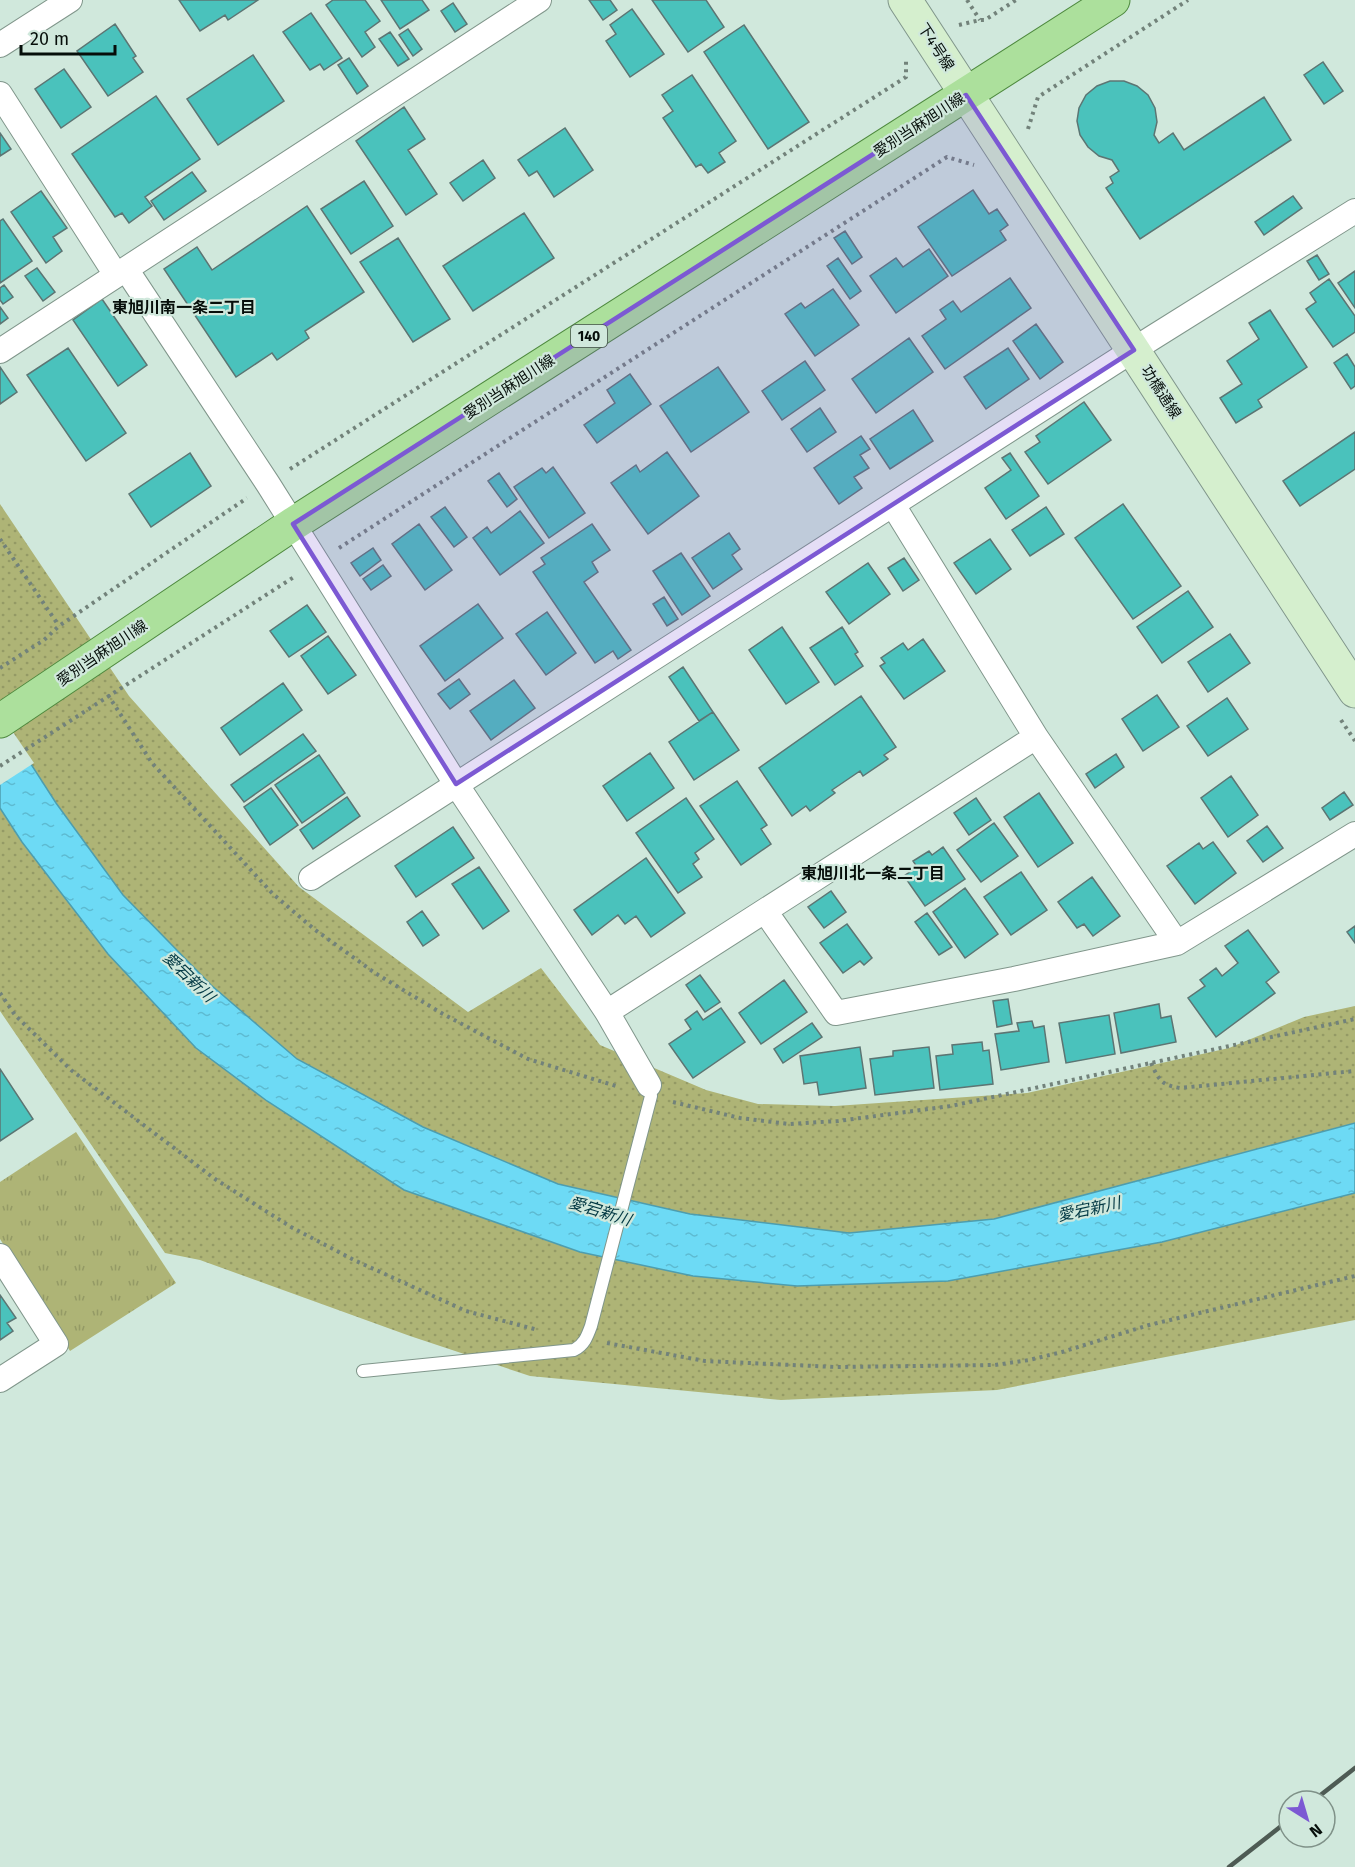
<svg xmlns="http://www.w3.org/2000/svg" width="1355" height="1867" viewBox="0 0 1355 1867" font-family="'Fira Sans','Noto Sans JP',sans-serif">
<defs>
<pattern id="grass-dots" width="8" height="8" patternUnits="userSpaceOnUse" patternTransform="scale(1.5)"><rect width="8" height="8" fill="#aeb476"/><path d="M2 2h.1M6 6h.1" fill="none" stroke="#949a65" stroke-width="1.8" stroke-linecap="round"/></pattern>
<pattern id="park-tufts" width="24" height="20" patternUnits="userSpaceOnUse" patternTransform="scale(1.5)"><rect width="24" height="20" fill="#aeb476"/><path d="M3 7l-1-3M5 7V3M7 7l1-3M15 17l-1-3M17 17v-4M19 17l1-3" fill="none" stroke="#949a65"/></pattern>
<pattern id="water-ripples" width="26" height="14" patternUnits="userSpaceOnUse" patternTransform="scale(1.5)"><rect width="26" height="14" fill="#6ddaf5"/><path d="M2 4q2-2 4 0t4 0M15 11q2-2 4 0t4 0" fill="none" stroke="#5dbad1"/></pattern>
</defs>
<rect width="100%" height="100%" fill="#d0e8dc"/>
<path fill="url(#grass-dots)" d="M 0,504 L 129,696 L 299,887 L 468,1012 L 541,968 L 600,1045 L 706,1090 L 758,1104 L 835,1106 L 1027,1093 L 1229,1048 L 1304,1017 L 1355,1006 L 1355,1320 L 997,1390 L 781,1400 L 530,1376 L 410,1336 L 200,1260 L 165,1253 L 0,1011 Z"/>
<path fill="url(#park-tufts)" d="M 76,1132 L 176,1283 L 70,1351 L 0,1239 L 0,1182 Z"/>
<path fill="url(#water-ripples)" stroke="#4e9dae" stroke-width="1.5" d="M 0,716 L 56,803 L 123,895 L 211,985 L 297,1059 L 423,1127 L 558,1184 L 690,1214 L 849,1233 L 994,1219 L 1355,1123 L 1355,1193 L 1162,1242 L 948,1281 L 797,1286 L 693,1276 L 580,1252 L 404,1190 L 267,1101 L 196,1048 L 108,954 L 22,842 L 0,808 Z"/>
<path fill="#d0e8dc" d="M 0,713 L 34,763 L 0,785 Z"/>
<path fill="#4ac2bc" stroke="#5c7573" stroke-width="1.5" d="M 179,0 L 258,0 L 228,20 L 225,15 L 200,31 Z
M 333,0 L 365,0 L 380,21 L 365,32 L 375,47 L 362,57 L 326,5 Z
M 381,0 L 422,0 L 429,10 L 400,29 Z
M 589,0 L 610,0 L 617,10 L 603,20 Z
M 652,0 L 706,0 L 724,27 L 688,52 Z
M 453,3 L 467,24 L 455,32 L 441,11 Z
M 632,9 L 664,54 L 630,77 L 606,41 L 616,34 L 610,25 Z
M 311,13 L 342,58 L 324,70 L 320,64 L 310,70 L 283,32 Z
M 115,24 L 136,56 L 133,58 L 143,72 L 108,96 L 77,51 Z
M 744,25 L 809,122 L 768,149 L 704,52 Z
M 408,29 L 422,49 L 413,56 L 399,35 Z
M 390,32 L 409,59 L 398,66 L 379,39 Z
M 253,55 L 284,101 L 218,145 L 187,99 Z
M 349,58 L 368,86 L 357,94 L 338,65 Z
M 1323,62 L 1343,91 L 1324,104 L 1304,75 Z
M 64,69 L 91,107 L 61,128 L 35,89 Z
M 692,75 L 736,141 L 719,153 L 725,162 L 708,173 L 701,164 L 696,167 L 663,118 L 673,111 L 662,95 Z
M 1110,81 L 1124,81 L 1137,86 L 1148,95 L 1155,108 L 1157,122 L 1154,135 L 1159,143 L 1173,133 L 1184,150 L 1264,97 L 1291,140 L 1140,239 L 1106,188 L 1113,183 L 1110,177 L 1119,171 L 1112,160 L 1099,156 L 1088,147 L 1080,135 L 1077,121 L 1079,108 L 1086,95 L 1097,86 Z
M 156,96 L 200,159 L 145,197 L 152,206 L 129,223 L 122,213 L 115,217 L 72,154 Z
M 404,107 L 425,139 L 408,150 L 437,194 L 406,215 L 356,141 Z
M 565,128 L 593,170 L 554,197 L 537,171 L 529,176 L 518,160 Z
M 0,133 L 11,149 L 0,156 Z
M 483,160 L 495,178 L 463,201 L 450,183 Z
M 192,172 L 206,191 L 164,220 L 151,201 Z
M 364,181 L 393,226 L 351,254 L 321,209 Z
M 973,190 L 989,214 L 997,209 L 1008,225 L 1000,231 L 1006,240 L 952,276 L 918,227 Z
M 41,191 L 67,228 L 53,237 L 62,251 L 46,263 L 11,212 Z
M 1293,196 L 1302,208 L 1264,235 L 1255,222 Z
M 307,206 L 364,292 L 305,331 L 309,338 L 277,360 L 272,353 L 236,377 L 164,269 L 197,247 L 212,270 Z
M 524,213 L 554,258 L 473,311 L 443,266 Z
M 3,219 L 32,261 L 0,283 L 0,221 Z
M 845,231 L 862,257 L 852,264 L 834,238 Z
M 398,238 L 450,319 L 413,342 L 360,262 Z
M 929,249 L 948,276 L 896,313 L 870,276 L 896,258 L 903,267 Z
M 1317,255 L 1329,274 L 1319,280 L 1307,261 Z
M 838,258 L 861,291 L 850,299 L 827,266 Z
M 37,268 L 55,292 L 43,301 L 25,276 Z
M 1355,271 L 1355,308 L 1338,283 Z
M 1010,278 L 1031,308 L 945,369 L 922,336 L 946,319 L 940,310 L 953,301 L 961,312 Z
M 1329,279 L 1355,316 L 1355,332 L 1333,347 L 1306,309 L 1316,302 L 1310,293 Z
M 4,285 L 13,297 L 3,304 L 0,300 L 0,288 Z
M 833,289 L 859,325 L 815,356 L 785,314 L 801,303 L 805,308 Z
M 102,299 L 147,365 L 118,386 L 73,320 Z
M 0,307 L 8,318 L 0,324 Z
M 1270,310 L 1307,367 L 1258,400 L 1262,407 L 1236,423 L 1220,398 L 1242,384 L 1227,361 L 1259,339 L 1249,323 Z
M 1036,324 L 1063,362 L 1040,379 L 1013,341 Z
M 909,338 L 933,372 L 876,413 L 852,379 Z
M 68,348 L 126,433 L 86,461 L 27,375 Z
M 1008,348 L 1029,379 L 986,409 L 964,377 Z
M 1347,354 L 1355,367 L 1355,386 L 1351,389 L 1334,363 Z
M 805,361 L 825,390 L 782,420 L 762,391 Z
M 0,367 L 17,392 L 0,404 Z
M 718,367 L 749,412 L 691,452 L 660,406 Z
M 630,374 L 651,404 L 597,443 L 584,425 L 615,403 L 607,390 Z
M 1084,402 L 1111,440 L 1048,484 L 1025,452 L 1040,442 L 1036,436 Z
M 820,408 L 836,432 L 807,452 L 791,429 Z
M 913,410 L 933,441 L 890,469 L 870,439 Z
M 1355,432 L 1355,469 L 1300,506 L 1283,481 Z
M 861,436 L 870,449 L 860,455 L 869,468 L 854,477 L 862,488 L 839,504 L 814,468 Z
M 667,452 L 699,496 L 648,534 L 611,483 L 636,465 L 640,472 Z
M 190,453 L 211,486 L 151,527 L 129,494 Z
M 1010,453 L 1039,496 L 1006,519 L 985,488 L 1011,470 L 1002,458 Z
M 553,467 L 585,513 L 549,538 L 514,487 L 542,468 L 546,473 Z
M 499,473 L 517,499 L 507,507 L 488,481 Z
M 1123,504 L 1181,586 L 1133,619 L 1075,538 Z
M 445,507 L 467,537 L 454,547 L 431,517 Z
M 1046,507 L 1064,534 L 1030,556 L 1012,530 Z
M 520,511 L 544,543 L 500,575 L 473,538 L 487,527 L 491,533 Z
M 419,524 L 452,570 L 425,590 L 392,544 Z
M 592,524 L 610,550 L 592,562 L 598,572 L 584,582 L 631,650 L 618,659 L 613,651 L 595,663 L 533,572 L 545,564 L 541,558 Z
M 729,533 L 740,549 L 732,555 L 742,569 L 713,589 L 692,558 Z
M 990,539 L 1011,569 L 976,594 L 954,563 Z
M 373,548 L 381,560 L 360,576 L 351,563 Z
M 681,553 L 710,596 L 682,615 L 653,571 Z
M 904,558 L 919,580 L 903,591 L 888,568 Z
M 868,563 L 890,594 L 849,624 L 826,592 Z
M 383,565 L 391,576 L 371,590 L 363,579 Z
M 1188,591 L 1213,627 L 1162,663 L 1137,627 Z
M 664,597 L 678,619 L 667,626 L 653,604 Z
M 478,604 L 503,638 L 445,681 L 420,646 Z
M 307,605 L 326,632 L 289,657 L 270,631 Z
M 547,612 L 576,653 L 546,675 L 516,634 Z
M 782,627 L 819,682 L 786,704 L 749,650 Z
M 842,627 L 858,652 L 855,654 L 863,666 L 835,685 L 810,648 Z
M 1230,634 L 1250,663 L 1208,692 L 1188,662 Z
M 328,636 L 356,675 L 328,694 L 301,656 Z
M 923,639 L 945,671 L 904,699 L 880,666 L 885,663 L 881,658 L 903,643 L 908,650 Z
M 683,667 L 713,712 L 699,721 L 669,677 Z
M 459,679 L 470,694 L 450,709 L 438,694 Z
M 514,680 L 535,708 L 491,740 L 470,711 Z
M 283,683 L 302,710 L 240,755 L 221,728 Z
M 1157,695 L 1179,727 L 1143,751 L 1122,719 Z
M 861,696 L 896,747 L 884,755 L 888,759 L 863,776 L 860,771 L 832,790 L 835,793 L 810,811 L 806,806 L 792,816 L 759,768 Z
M 1227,698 L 1248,729 L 1208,756 L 1187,726 Z
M 713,712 L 739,750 L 694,780 L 669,742 Z
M 303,734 L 316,751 L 244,802 L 231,785 Z
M 650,753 L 674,788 L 627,821 L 603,786 Z
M 1116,754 L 1124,767 L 1095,788 L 1086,774 Z
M 319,755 L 345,793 L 302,823 L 275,785 Z
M 1231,776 L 1258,815 L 1228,837 L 1201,798 Z
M 737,781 L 767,825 L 761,829 L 771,844 L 741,865 L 700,806 Z
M 271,788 L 298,825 L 270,845 L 244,807 Z
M 1344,792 L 1353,805 L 1330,820 L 1322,808 Z
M 1039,793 L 1073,843 L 1038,867 L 1004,817 Z
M 347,797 L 360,816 L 313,849 L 300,830 Z
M 686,798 L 714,839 L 695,853 L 699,859 L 693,864 L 702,877 L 678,893 L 636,833 Z
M 976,798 L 991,820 L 969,835 L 954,813 Z
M 994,823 L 1018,856 L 981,882 L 957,850 Z
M 1267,826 L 1283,848 L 1263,862 L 1247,841 Z
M 453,827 L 474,858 L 416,897 L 395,866 Z
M 1213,842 L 1236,873 L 1195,904 L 1167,866 L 1199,843 L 1203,849 Z
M 943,847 L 965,879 L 925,906 L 904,876 L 917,867 L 913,861 L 929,851 L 932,855 Z
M 646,858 L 685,913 L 651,937 L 636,916 L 625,924 L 618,915 L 592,935 L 574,910 Z
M 479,867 L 509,911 L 483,929 L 452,884 Z
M 1021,872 L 1047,910 L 1011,935 L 984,897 Z
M 1092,877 L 1120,916 L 1093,936 L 1084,924 L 1077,928 L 1058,902 Z
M 965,888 L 998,934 L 965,958 L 933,912 Z
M 831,891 L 846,912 L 824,928 L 808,907 Z
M 422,911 L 439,935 L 423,946 L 407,922 Z
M 927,913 L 952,947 L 939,955 L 915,922 Z
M 847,924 L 872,958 L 864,965 L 860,961 L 843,973 L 820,943 Z
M 1355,926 L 1355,943 L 1347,932 Z
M 1248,930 L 1279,972 L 1266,982 L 1275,993 L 1216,1037 L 1188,998 L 1205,986 L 1200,980 L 1216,968 L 1222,976 L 1238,963 L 1225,946 Z
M 700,975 L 720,1002 L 705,1012 L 686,985 Z
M 784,980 L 807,1012 L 761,1044 L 739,1013 Z
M 1008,999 L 1012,1024 L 997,1027 L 993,1001 Z
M 1159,1004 L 1161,1018 L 1171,1016 L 1176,1042 L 1121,1053 L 1114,1013 Z
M 721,1008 L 745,1042 L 693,1078 L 669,1044 L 691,1029 L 685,1020 L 697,1011 L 703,1020 Z
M 1109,1015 L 1115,1054 L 1066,1063 L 1059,1023 Z
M 1032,1021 L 1034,1028 L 1044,1026 L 1049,1062 L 1001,1070 L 995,1034 L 1019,1031 L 1017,1023 Z
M 812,1023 L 822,1037 L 783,1063 L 774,1049 Z
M 982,1042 L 983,1051 L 989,1050 L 993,1084 L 940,1090 L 936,1056 L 953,1054 L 952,1045 Z
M 860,1047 L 866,1088 L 819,1095 L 817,1082 L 804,1084 L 800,1056 Z
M 929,1047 L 934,1088 L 875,1095 L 870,1059 L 893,1056 L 893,1051 Z
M 0,1069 L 33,1119 L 0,1141 Z
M 0,1295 L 16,1318 L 7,1323 L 13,1331 L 0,1340 Z"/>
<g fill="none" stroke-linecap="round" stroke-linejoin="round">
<g stroke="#80968b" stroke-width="14">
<path id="lane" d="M 363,1371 L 574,1350 C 584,1345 587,1337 591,1326 L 651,1096 L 649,1085"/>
</g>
<g stroke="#80968b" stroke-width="26">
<path id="street" d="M 0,45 L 70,0
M 0,94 L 116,275
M 126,269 L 268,484 L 456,784 L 607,1012 L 649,1085
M 0,351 L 539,0
M 893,505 L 1036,737 L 1177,943
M 311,878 L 1152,338 L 1355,211
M 765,911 L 836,1013 L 1014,979 L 1177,943 L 1355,834
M 607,1012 L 1036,737
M 0,1256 L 56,1344 L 0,1380"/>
</g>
<g stroke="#80968b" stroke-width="35">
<path id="secondary" d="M 905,0 L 1355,691"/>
</g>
<g stroke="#4e893e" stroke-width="35">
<path id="primary" d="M 0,721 L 293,524 L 1113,0"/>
</g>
<path stroke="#72827a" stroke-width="4" stroke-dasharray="3 4.5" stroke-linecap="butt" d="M 967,0 L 980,20
M 959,25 L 980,20 L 985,20 L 1016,0
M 1028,129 L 1038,97 L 1188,0
M 290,469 L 906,77 L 906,61
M 0,539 L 59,626
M 339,548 L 947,157 L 974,165
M 0,668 L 44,640 L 59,626 L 247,498
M 108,695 L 152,763 L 273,894 L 314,929 L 375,973 L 443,1014 L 528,1059 L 616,1086
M 1341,720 L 1355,741
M 0,766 L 294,577
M 0,993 L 15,1015 L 71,1070 L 215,1179 L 291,1227 L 354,1260 L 466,1311 L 538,1330
M 1151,1063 C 1159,1080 1161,1085 1180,1088 L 1355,1071
M 673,1102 L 740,1118 L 789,1124 L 838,1121 L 951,1106 L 1355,1019
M 607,1343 L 705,1361 L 836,1367 L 995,1365 L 1029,1360 L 1062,1352 L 1149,1325 L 1355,1276"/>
<use href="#lane" stroke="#fff" stroke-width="12"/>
<use href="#street" stroke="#fff" stroke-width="24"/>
<use href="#secondary" stroke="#d5efce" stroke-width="33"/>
<use href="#primary" stroke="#ace09c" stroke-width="33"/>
<path stroke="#4e5b54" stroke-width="4.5" d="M 1313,1801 L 1355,1768
M 1229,1867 L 1289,1820"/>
</g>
<path fill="#7c59d3" fill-opacity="0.2" stroke="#7c59d3" stroke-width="4.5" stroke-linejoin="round" d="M 966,95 L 1134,350 L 456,784 L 293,524 Z"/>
<g text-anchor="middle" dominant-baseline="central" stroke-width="4.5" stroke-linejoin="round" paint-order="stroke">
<rect fill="#d0e8dc" stroke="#434f49" stroke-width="1.5" x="571" y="325" width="36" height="22" rx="4.5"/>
<g font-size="14" font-weight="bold" fill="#060e0a">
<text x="589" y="336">140</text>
</g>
<g font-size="15" fill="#060e0a" stroke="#d0e8dc">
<text transform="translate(936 47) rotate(57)">下4号線</text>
<text transform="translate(919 125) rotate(-33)">愛別当麻旭川線</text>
<text transform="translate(509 387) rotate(-33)">愛別当麻旭川線</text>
<text transform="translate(1161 392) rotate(57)">功橋通線</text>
<text transform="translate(102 653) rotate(-34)">愛別当麻旭川線</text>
</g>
<g font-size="16" font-weight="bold" fill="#060e0a" stroke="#d0e8dc">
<text x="184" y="307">東旭川南一条二丁目</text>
<text x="873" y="873">東旭川北一条二丁目</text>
</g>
<g font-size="16" font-style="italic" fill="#013742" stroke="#d0e8dc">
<text transform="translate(189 977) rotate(44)">愛宕新川</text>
<text transform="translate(1089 1209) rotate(-12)">愛宕新川</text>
<text transform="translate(600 1211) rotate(17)">愛宕新川</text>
</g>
</g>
<g transform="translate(1307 1819) rotate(143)"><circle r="28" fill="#d0e8dc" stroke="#7f9188" stroke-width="1.5"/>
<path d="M0-4.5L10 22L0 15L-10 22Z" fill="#7c59d3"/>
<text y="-9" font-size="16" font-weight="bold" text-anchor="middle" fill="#060e0a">N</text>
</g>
<path d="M21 45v9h94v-9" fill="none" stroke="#060e0a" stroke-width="3"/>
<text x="30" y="45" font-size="18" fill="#060e0a" stroke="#d0e8dc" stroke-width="4.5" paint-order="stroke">20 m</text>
</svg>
